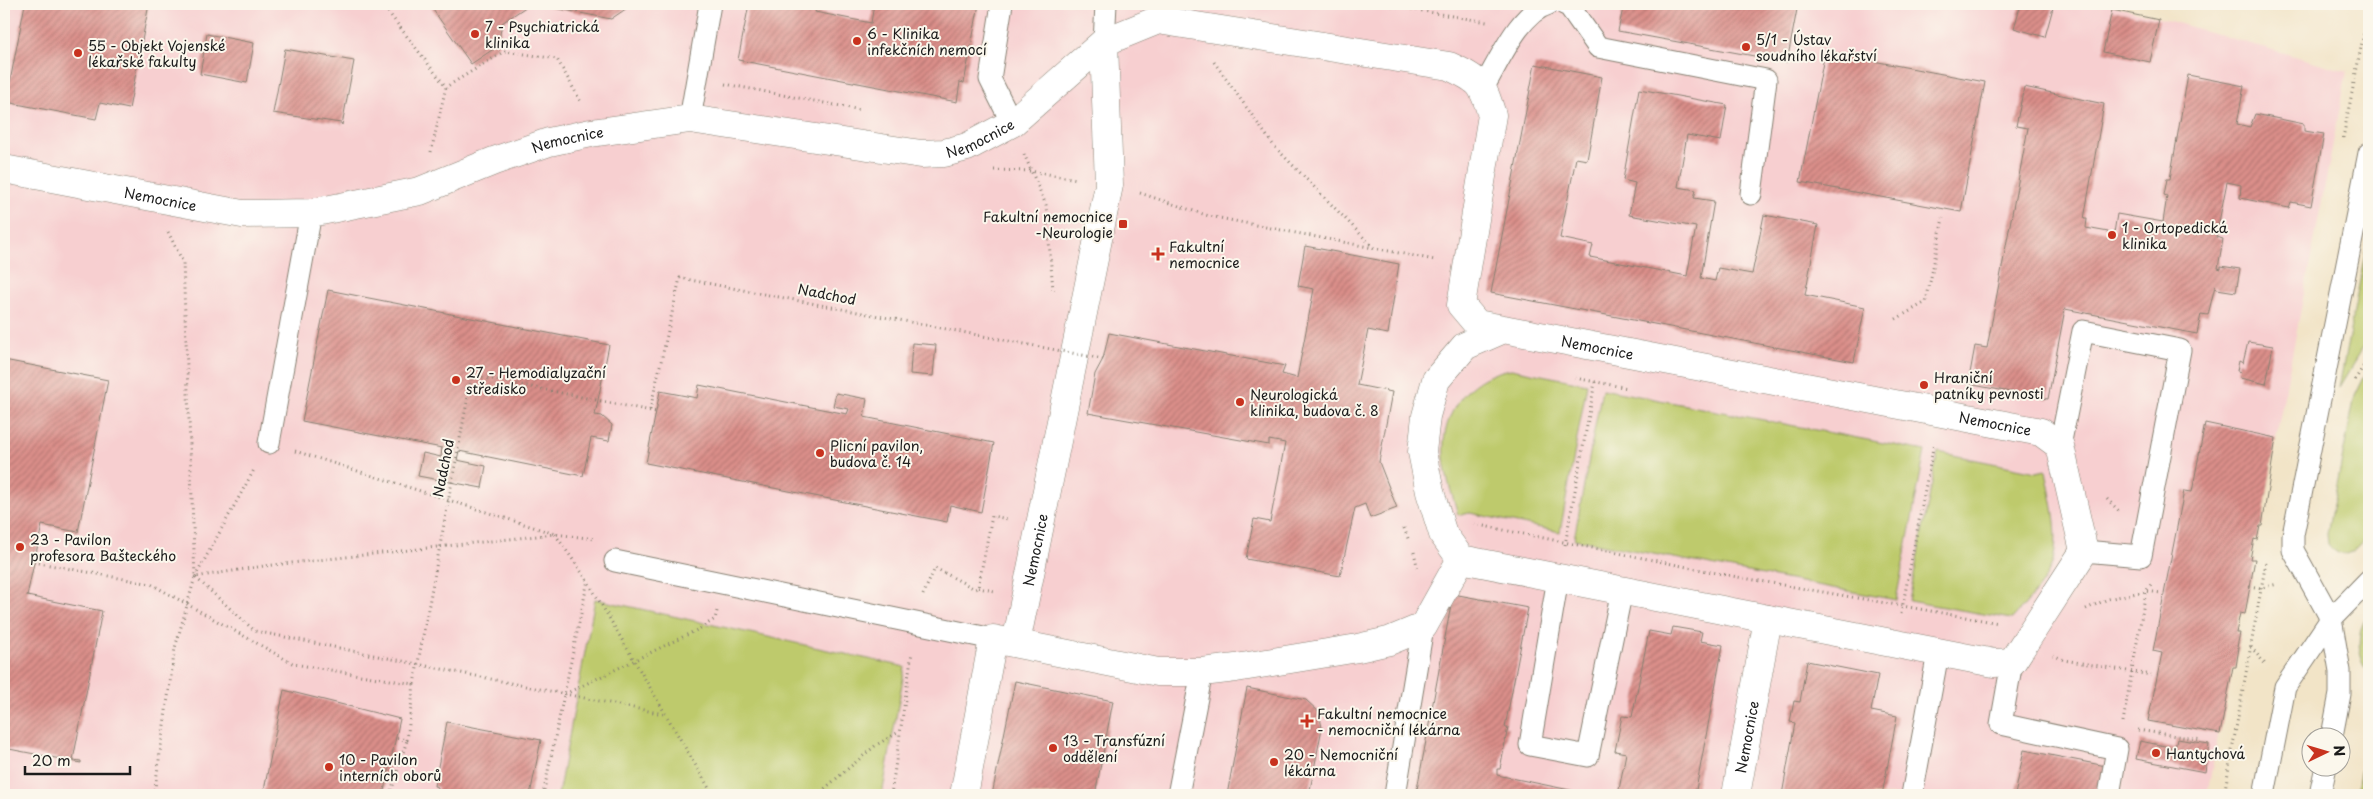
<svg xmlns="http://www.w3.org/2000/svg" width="2373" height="799" viewBox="0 0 2373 799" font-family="'Playpen Sans',sans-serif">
<defs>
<pattern id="building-hatch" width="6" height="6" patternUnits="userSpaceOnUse" patternTransform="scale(1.25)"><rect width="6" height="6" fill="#db8f8a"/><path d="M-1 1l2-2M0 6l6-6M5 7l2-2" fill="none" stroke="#b17470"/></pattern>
</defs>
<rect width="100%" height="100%" fill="#fbf7ec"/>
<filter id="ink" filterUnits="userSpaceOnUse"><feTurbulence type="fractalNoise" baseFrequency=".02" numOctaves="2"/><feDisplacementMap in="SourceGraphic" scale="10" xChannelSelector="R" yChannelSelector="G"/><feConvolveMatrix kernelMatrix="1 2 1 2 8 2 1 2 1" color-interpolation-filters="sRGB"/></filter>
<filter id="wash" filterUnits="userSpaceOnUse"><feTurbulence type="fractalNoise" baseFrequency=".0096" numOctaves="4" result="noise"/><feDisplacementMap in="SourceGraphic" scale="20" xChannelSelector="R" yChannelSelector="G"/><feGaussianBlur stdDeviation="1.12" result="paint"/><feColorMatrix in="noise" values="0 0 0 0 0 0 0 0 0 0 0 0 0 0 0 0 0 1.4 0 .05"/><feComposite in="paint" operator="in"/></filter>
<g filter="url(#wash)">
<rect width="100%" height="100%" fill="#f2e4c7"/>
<path fill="#f7cfd0" d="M 4,4 L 2110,4 L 2347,71 L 2276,438 L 2254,538 L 2209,628 L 2238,633 L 2207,795 L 4,795 Z"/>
<path fill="#beca6c" stroke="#6d7344" d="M 2369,234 L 2369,337 L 2339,387 Z
M 2369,367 L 2369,534 C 2357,549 2344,565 2328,544 L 2327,534 L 2355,396 Z
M 1511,369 L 1587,384 L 1560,532 L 1470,513 L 1458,515 C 1454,499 1447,482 1445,466 C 1437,419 1464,377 1511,369 Z
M 1602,389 L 1925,451 L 1896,600 L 1574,539 Z
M 1938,452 L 2036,472 L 2046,470 C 2051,502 2063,538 2050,569 C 2042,588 2025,604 2012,619 L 1909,601 Z
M 595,599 L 905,667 L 882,795 L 558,795 Z
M 2369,613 L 2369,673 C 2356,655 2356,631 2369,613 Z
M 2369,725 L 2369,795 L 2356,795 Z"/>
<g id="blocks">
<path fill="url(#building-hatch)" d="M 25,4 L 149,4 L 129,109 L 100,103 L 96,119 L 6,102 Z
M 429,4 L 530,4 L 502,23 L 498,46 L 471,64 Z
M 534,4 L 633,4 L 611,19 Z
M 749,4 L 817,4 L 815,12 L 871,23 L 874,4 L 979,4 L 964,83 L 960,82 L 957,102 L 738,60 Z
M 1624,4 L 1798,4 L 1787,62 L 1618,31 Z
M 2021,4 L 2054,4 L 2045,37 L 2014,28 Z
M 2112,10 L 2159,20 L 2150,62 L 2103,52 Z
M 207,34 L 254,43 L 247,83 L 200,74 Z
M 285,49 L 354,61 L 342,125 L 341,123 L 273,113 Z
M 1825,52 L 1985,82 L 1961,212 L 1800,182 Z
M 1535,64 L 1602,77 L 1587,160 L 1576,158 L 1560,238 L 1593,245 L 1590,257 L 1687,276 L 1696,227 L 1629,215 L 1635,183 L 1623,180 L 1639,89 L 1727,105 L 1721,141 L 1687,135 L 1678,187 L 1696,190 L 1694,198 L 1714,201 L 1701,278 L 1715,281 L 1718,268 L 1752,274 L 1764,215 L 1818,225 L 1805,295 L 1865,307 L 1854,362 L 1491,293 Z
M 2188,75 L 2244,86 L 2237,124 L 2250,127 L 2255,114 L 2304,124 L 2304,131 L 2324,134 L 2311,206 L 2291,202 L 2289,208 L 2240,198 L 2241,185 L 2227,182 L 2216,237 L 2223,239 L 2218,268 L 2221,269 L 2221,266 L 2240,269 L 2236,292 L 2217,289 L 2215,286 L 2208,315 L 2201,314 L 2197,334 L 2065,309 L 2048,399 L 1968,384 L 1975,346 L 1987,348 L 2028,128 L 2016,126 L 2024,87 L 2104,104 L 2084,219 L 2087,219 L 2086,228 L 2114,233 L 2117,214 L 2163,222 L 2167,196 L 2164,195 L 2167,179 L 2170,179 Z
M 1305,246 L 1399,264 L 1388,334 L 1368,330 L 1357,385 L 1392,392 L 1379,462 L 1397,508 L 1370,518 L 1365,504 L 1355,508 L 1340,576 L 1246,559 L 1254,519 L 1270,522 L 1285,443 L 1269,440 L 1269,445 L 1088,413 L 1095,374 L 1103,359 L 1109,333 L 1285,366 L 1282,374 L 1297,378 L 1314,289 L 1298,286 Z
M 328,290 L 609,345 L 595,415 L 602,416 L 612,425 L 609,441 L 591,438 L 583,476 L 459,451 L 457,460 L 486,466 L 482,488 L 418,476 L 423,453 L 441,457 L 442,448 L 302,421 Z
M 2248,342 L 2273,346 L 2266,384 L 2240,378 L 2241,372 L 2237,371 L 2239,361 L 2243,363 Z
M 912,343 L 936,345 L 933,376 L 910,374 Z
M 4,360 L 108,380 L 78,532 L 42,525 L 27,596 L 102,611 L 73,760 L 81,761 L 81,763 L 4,748 Z
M 699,385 L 847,414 L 849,409 L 833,406 L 836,393 L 867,399 L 864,417 L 994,443 L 981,512 L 950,505 L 947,522 L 646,463 L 660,391 L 697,398 Z
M 2205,423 L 2276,438 L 2262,526 L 2260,526 L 2257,540 L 2254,539 L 2250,559 L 2255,559 L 2245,614 L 2240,613 L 2236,633 L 2240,633 L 2237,647 L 2239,647 L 2236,667 L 2233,667 L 2220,734 L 2148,721 L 2162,653 L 2153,651 L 2184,491 L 2192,492 Z
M 1453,594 L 1528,608 L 1505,727 L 1508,727 L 1500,769 L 1497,769 L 1497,775 L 1594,795 L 1416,795 Z
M 1673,627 L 1702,632 L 1700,641 L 1723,645 L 1695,795 L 1618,795 L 1626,753 L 1615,751 L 1622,716 L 1632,717 L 1649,631 L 1671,635 Z
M 1807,661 L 1878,675 L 1871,711 L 1897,716 L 1882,795 L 1782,795 L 1795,723 L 1790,722 L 1794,701 L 1800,702 Z
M 1015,681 L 1113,701 L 1095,795 L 992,795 Z
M 1247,688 L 1306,700 L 1319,712 L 1322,728 L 1309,795 L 1227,795 Z
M 284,690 L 400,719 L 383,795 L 263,795 Z
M 447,722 L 541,740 L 530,795 L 436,795 L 438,787 L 434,786 Z
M 2177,739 L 2209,744 L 2205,772 L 2136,759 L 2140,741 L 2175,748 Z
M 2024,750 L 2106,766 L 2100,795 L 2015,795 Z"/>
</g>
</g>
<g filter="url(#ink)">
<use href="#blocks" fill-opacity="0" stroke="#878072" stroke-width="1"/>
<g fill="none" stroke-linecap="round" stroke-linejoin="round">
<g stroke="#878072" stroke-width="23">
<path id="service" d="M 1002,4 L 990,79 L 1012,123
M 1564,4 L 1569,6 L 1598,47 L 1766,80 L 1751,194
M 1104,42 L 1106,4
M 1483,88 C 1499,62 1519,12 1549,4
M 690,119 L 710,4
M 269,443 L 311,213
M 2060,446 L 2083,331 L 2180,350 L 2141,556 L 2084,551
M 615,561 L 993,639
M 1558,578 L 1530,745 L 1588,756 L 1622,590
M 2012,662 L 2001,724 L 2117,749 L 2109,795
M 2332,736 L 2340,694 L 2340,671 L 2331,619 L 2369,580
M 1178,795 L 1202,672
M 1395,795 L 1423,627
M 1912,795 L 1938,653
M 2264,795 L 2285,687 L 2331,619 L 2293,550 L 2293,535 L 2369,153
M 2320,795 L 2326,766"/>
</g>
<g stroke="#878072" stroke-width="29">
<g id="minor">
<path id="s1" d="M 4,169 L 242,214 L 311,213 L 420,191 L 494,161 L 549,142 L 591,133 L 690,119 L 921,154 L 944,153 L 967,147 L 1012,123 L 1104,42 L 1158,20 L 1449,66 C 1481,81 1482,83 1492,115 L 1461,305 L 1477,324 L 2041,432 L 2060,446 L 2084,551 L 2012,662 L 1994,663 L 1461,559 L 1443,534 L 1430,492 L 1422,452 L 1426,416 L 1436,380 L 1465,346 L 1504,329"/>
<path id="s2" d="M 1016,643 L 1109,185 L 1104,42"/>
<path d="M 964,795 L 993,639 L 1158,672 L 1202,672 L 1236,668 L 1358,648 L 1389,641 L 1423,627 L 1461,559"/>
<path id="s3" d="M 1736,795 L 1768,619"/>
</g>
</g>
<path stroke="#878072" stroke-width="3" stroke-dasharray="1 4" stroke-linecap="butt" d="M 382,4 L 446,87
M 1382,4 L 1487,22
M 1214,62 L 1274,146 L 1374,248
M 725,84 L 861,110
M 2343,138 L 2369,7
M 431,152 L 446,87 L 505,51 L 557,59 L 581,102
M 1024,154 L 1046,205 L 1053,290
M 994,170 L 1030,171 L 1077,179
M 1140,193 L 1209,216 L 1435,260
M 168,232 L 183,262 L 195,577 L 255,631 L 663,714
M 1896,319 L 1926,302 L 1943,218
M 1575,378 L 1628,388
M 2355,380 L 2369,357
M 295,451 L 555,534 L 595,539
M 2107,499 L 2120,512
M 1474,524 L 1732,576 L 1999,623
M 1404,528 L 1409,541
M 1565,545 L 1595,382
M 1414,552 L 1418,570
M 195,577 L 255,468
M 2249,586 L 2261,588 L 2278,584
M 978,588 L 995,591
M 923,595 L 935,568 L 975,589 L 978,588 L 992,516 L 1008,519
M 2086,609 L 2108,599 L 2146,591 L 2152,583
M 1901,614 L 1934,443
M 2251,647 L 2266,665
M 2053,655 L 2064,660 L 2151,675
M 565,694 L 699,629 L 715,619 L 717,611
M 2123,722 L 2146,591 L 2161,593
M 2138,730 L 2202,740
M 154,795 L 175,648 L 195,577 L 264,566 L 555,534 L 587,580 L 713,795
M 390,795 L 407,740
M 543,795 L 588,580
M 817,795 L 876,745 L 899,732
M 891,795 L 912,652
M 2224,795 L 2266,562"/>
<use href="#service" stroke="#fff" stroke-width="21"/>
<use href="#minor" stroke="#fff" stroke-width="28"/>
<path stroke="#878072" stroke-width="3" stroke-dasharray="1 4" stroke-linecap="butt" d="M 650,410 L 680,278 L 1103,359
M 34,562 L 151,584 L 294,664 L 414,684 L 407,740 L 395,738
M 414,684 L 472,375 L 656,412"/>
</g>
</g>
<g fill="#c8321e" stroke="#fbf7ec" stroke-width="2">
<circle cx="475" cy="34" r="5"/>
<circle cx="857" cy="41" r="5"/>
<circle cx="1746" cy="47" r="5"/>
<circle cx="78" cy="53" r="5"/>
<rect x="1118" y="219" width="10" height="10" rx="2.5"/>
<circle cx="2112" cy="235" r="5"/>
<path d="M1155.5 246.5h5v5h5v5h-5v5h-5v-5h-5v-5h5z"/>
<circle cx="456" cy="380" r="5"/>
<circle cx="1924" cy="385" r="5"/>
<circle cx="1240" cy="402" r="5"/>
<circle cx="820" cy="453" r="5"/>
<circle cx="20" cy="547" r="5"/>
<path d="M1304.5 713.5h5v5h5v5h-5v5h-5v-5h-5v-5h5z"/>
<circle cx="1053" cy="748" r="5"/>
<circle cx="2156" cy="753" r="5"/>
<circle cx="1274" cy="762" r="5"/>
<circle cx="329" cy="767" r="5"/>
</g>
<g text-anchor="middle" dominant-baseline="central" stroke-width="4" stroke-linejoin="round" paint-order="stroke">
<g font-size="14" fill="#1c1c1c" stroke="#fbf7ec" text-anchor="start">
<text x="485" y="26">7 - Psychiatrická<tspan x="485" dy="16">klinika</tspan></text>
<text x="867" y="33">6 - Klinika<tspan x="867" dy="16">infekčních nemocí</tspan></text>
<text x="1756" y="39">5/1 - Ústav<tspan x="1756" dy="16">soudního lékařství</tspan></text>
<text x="88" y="45">55 - Objekt Vojenské<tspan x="88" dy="16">lékařské fakulty</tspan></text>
<text x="1113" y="216" text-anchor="end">Fakultní nemocnice<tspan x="1113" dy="16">-Neurologie</tspan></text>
<text x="2122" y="227">1 - Ortopedická<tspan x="2122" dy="16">klinika</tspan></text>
<text x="1169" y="246">Fakultní<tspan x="1169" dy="16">nemocnice</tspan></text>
<text x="466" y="372">27 - Hemodialyzační<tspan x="466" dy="16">středisko</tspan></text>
<text x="1934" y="377">Hraniční<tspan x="1934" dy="16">patníky pevnosti</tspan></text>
<text x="1250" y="394">Neurologická<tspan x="1250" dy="16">klinika, budova č. 8</tspan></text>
<text x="830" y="445">Plicní pavilon,<tspan x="830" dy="16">budova č. 14</tspan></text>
<text x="30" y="539">23 - Pavilon<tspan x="30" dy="16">profesora Bašteckého</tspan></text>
<text x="1317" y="713">Fakultní nemocnice<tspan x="1317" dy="16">- nemocniční lékárna</tspan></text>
<text x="1063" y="740">13 - Transfúzní<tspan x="1063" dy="16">oddělení</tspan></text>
<text x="2166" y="753">Hantychová</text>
<text x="1284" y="754">20 - Nemocniční<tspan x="1284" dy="16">lékárna</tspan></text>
<text x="339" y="759">10 - Pavilon<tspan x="339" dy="16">interních oborů</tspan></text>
</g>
<g font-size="14" fill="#1c1c1c" stroke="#fbf7ec">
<text stroke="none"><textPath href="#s1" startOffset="999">Nemocnice</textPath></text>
<text stroke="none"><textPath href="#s1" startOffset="579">Nemocnice</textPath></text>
<text stroke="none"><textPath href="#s1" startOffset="159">Nemocnice</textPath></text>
<text transform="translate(827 294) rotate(11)">Nadchod</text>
<text stroke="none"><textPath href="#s1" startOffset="1919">Nemocnice</textPath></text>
<text stroke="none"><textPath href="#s1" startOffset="2324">Nemocnice</textPath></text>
<text transform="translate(443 468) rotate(-79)">Nadchod</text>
<text stroke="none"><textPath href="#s2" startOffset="95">Nemocnice</textPath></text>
<text stroke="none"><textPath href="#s3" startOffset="59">Nemocnice</textPath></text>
</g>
</g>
<rect width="2373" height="799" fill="none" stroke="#fbf7ec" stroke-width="20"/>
<g transform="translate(2326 752) rotate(85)"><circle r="24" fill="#fbf7ec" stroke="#a29f99"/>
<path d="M0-4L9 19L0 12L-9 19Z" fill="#c8321e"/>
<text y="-8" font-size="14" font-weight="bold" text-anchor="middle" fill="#1c1c1c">N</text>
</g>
<path d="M25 766v8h105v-8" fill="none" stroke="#1c1c1c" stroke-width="2.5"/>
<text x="32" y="766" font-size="15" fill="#1c1c1c" stroke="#fbf7ec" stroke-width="4" paint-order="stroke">20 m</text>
</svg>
